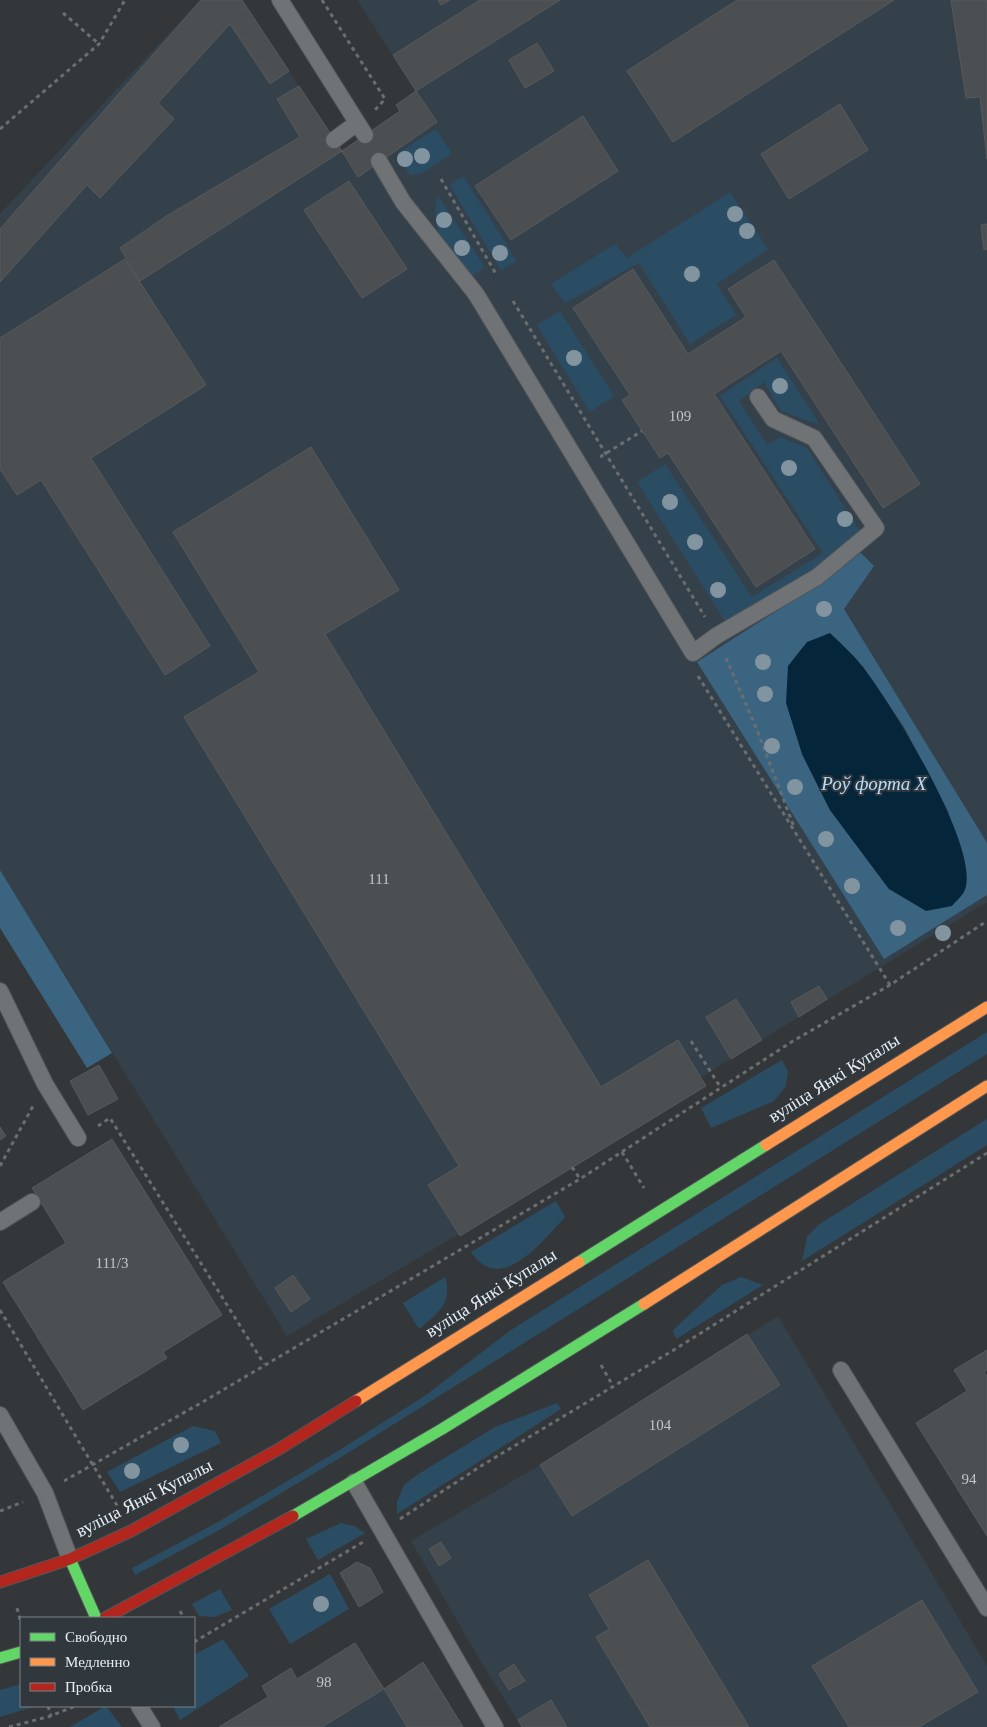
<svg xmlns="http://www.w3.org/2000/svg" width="987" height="1727" viewBox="0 0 987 1727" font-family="'Times New Roman',serif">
<rect width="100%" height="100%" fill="#34373a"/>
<path fill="#34414a" d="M 200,0 L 242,0 L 342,151 L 400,112 L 396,105 L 416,91 L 357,0 L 987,0 L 987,902 L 711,1071 L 572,1167 L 287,1336 L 0,870 L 0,214 Z
M 778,1316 L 987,1666 L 987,1727 L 522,1727 L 484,1667 L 411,1541 L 540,1465 Z
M 423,1662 L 463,1727 L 322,1727 L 384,1689 Z"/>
<path fill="#2b4d64" d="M 436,129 L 452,154 L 422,173 L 410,175 L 397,154 Z
M 463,176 L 517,261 L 501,270 L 450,186 Z
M 730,192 L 768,249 L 717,284 L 736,315 L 690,344 L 639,263 L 565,303 L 551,284 L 615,244 L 627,258 Z
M 438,196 L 485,267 L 471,277 C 450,252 427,231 438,196 Z
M 560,311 L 614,396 L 590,412 L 537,325 Z
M 777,358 L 820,425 L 781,411 L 764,382 L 739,401 L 767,445 L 780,437 L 807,448 L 861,533 L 814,574 L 725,621 L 637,482 L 665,464 L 752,597 L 823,553 L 720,396 Z
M 987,1032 L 987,1054 L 338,1459 L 221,1529 L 135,1575 L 132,1568 L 218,1522 L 338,1451 L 426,1395 L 511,1330 Z
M 782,1060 L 788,1072 L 786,1086 L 774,1101 L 711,1128 L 701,1108 Z
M 987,1119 L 987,1145 L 802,1261 L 807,1237 L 818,1225 Z
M 556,1201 L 565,1217 C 544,1239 501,1297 471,1252 Z
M 445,1277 C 453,1303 438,1313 419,1329 L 403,1303 Z
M 741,1277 L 763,1285 L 676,1339 L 673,1330 L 722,1285 Z
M 557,1403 L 561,1409 L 397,1514 L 397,1502 L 404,1485 L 417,1475 L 495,1427 Z
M 193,1426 L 215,1431 L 221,1443 L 120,1492 L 107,1472 Z
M 341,1523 L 354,1526 L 365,1533 L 318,1560 L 306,1539 Z
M 330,1574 L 349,1609 L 290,1644 L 269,1609 Z
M 220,1589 L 232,1610 L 214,1617 L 199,1616 L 192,1604 Z
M 223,1639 L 249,1676 L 180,1720 L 173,1706 L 194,1706 L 194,1655 Z
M 21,1684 L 21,1706 L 36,1706 L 0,1717 L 0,1690 Z
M 106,1706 L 122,1727 L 70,1727 Z"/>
<path fill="#3b6481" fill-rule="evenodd" d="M 860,552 L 874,566 L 844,609 L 987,843 L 987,895 L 884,959 L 697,662 L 826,579 ZM 862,665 L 904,727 L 949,813 L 889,889 L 830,810 L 802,754 Z
M 0,870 L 112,1053 L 87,1068 L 0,928 Z"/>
<path fill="#05263a" d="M 830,633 C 841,644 853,654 862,666 C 889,700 984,852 964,892 C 961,897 955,902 952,906 L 926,911 L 889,889 L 830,810 L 802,754 L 786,703 L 788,666 L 807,642 Z"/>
<path fill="#4c4f51" stroke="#575a5d" d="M 201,0 L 242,0 L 289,71 L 270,84 L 230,24 L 158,103 L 174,119 L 100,198 L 87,185 L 0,282 L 0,229 Z
M 438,0 L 450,0 L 441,5 Z
M 480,0 L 560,0 L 416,91 L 393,55 Z
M 737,0 L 894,0 L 673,142 L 627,71 Z
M 951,0 L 987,0 L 987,159 L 980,97 L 966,98 Z
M 537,43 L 554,71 L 525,88 L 509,60 Z
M 299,86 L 342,151 L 140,281 L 120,248 L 168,215 L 300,137 L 277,99 Z
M 416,91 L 437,122 L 358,177 L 342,151 L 400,111 L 396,105 Z
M 840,104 L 868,150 L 789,199 L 761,154 Z
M 583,116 L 618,171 L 511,240 L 475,186 Z
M 349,181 L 407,269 L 362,298 L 304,210 Z
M 987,224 L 987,249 L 984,250 L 981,225 Z
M 125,259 L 206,385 L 91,458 L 210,646 L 165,675 L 41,480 L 17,495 L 0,469 L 0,338 Z
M 774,260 L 920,484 L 883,508 L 781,351 L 714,394 L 815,549 L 756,587 L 668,453 L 660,458 L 622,400 L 630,395 L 573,308 L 633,269 L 688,354 L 746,317 L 728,289 Z
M 311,447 L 399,590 L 325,634 L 601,1087 L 678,1040 L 706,1086 L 460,1236 L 428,1185 L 459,1166 L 184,717 L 259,672 L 173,532 Z
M 819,986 L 827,999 L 799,1017 L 791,1002 Z
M 736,999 L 762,1040 L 731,1059 L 706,1017 Z
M 99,1065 L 118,1099 L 88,1115 L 70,1081 Z
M 0,1127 L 6,1136 L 0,1140 Z
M 112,1139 L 222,1315 L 163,1352 L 167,1358 L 83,1410 L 3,1282 L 66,1243 L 32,1188 Z
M 293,1275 L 310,1299 L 291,1312 L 275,1288 Z
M 747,1334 L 780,1385 L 572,1516 L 540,1465 Z
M 987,1350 L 987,1370 L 984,1372 L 987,1376 L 987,1536 L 916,1423 L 967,1391 L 954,1370 Z
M 441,1542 L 451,1558 L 439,1566 L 429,1549 Z
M 648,1560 L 749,1727 L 650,1727 L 596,1637 L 609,1629 L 589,1595 Z
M 357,1562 L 370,1568 L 383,1592 L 359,1607 L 340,1573 Z
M 922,1600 L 978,1692 L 919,1727 L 849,1727 L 812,1666 Z
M 355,1643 L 384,1689 L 322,1727 L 219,1727 L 268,1697 L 262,1686 L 291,1668 L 297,1679 Z
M 423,1662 L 463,1727 L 407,1727 L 384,1689 Z
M 514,1664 L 525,1681 L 509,1690 L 499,1674 Z
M 551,1700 L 567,1727 L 522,1727 L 518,1720 Z"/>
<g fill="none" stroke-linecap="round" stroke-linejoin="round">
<g stroke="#525558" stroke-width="18">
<path id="lane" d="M 280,0 L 365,135
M 334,140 L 357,123
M 379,161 L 403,202 L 476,294 L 693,653 L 716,636 L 817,577 L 876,528 L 814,438 L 773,419 L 758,397
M 0,991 L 45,1084 L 78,1138
M 0,1222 L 32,1202
M 841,1370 L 987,1608
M 0,1415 L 45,1493 L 70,1559
M 354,1482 L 495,1727
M 139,1706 L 152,1727"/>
</g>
<g stroke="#525558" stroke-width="13">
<path id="fast" d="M 579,1262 L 766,1145
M 293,1516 L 442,1429 L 644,1304
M 70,1559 L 96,1618
M 0,1658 L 21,1652"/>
</g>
<g stroke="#525558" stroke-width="13">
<path id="slow" d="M 766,1145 L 987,1007
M 644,1304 L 987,1086
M 356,1401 L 579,1262"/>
</g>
<g stroke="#525558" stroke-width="13">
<path id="jam" d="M 0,1582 L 70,1559 L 131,1531 L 279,1449 L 356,1401
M 105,1618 L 293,1516"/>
</g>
<path stroke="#6b6e71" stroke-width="3" stroke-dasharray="4 4" stroke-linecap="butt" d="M 322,0 L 385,99 L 375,110
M 63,13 L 99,44
M 0,129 L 99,44 L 125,0
M 441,179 L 496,274
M 513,301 L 705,617
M 600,457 L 642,431
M 726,658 L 757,730 L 794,827
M 698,676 L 890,985
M 691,1041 L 721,1088
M 98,1126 L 110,1118 L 264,1364
M 622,1152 L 644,1188
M 0,1166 L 33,1106
M 572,1167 L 580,1179
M 0,1310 L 118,1507
M 601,1365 L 613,1386
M 64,1481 L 206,1400 L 580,1179 L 793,1041 L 890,985 L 987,921
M 0,1511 L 23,1502
M 400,1519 L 481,1466 L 677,1348 L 987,1153
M 17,1608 L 21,1623
M 180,1611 L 184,1618
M 194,1642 L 363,1542
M 48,1706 L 51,1716
M 9,1727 L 51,1716 L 75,1706"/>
<use href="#lane" stroke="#707376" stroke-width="16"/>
<use href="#fast" stroke="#63d668" stroke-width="11"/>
<use href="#slow" stroke="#ff974d" stroke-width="11"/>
<use href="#jam" stroke="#b3261e" stroke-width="11"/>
</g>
<g fill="#8394a1">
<circle cx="422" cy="156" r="8"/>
<circle cx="405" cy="159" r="8"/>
<circle cx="735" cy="214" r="8"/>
<circle cx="444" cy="220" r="8"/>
<circle cx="747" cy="231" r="8"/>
<circle cx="462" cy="248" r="8"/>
<circle cx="500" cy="253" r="8"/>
<circle cx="692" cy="274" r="8"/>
<circle cx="574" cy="358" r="8"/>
<circle cx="780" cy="386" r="8"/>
<circle cx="789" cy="468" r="8"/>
<circle cx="670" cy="502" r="8"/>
<circle cx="845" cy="519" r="8"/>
<circle cx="695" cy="542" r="8"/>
<circle cx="718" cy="590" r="8"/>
<circle cx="824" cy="609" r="8"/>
<circle cx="763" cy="662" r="8"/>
<circle cx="765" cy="694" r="8"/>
<circle cx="772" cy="746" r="8"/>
<circle cx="795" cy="787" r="8"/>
<circle cx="826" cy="839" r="8"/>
<circle cx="852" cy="886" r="8"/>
<circle cx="898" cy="928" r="8"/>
<circle cx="943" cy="933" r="8"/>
<circle cx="181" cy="1445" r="8"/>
<circle cx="132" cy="1471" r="8"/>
<circle cx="321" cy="1604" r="8"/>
</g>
<g text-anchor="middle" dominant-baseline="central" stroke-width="4" stroke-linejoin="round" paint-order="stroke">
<g font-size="15" fill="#c2c6ca">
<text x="680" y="416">109</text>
<text x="379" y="879">111</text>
<text x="112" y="1263">111/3</text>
<text x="660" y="1425">104</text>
<text x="969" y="1479">94</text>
<text x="324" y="1682">98</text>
</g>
<g font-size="18" fill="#e9eef2" stroke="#30383e">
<text transform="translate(834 1078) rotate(-32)">вуліца Янкі Купалы</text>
<text transform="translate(491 1293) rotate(-32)">вуліца Янкі Купалы</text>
<text transform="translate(144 1498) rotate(-27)">вуліца Янкі Купалы</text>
</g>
<g font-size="19" font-style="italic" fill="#b4dffe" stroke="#30383e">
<text x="874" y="783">Роў форта X</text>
</g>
</g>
<rect x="20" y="1617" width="175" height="90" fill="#30383e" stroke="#7a8186"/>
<rect x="30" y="1633" width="25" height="8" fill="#63d668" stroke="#7a8186"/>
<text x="65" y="1642" font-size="15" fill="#e9eef2">Свободно</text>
<rect x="30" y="1658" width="25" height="8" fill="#ff974d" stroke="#7a8186"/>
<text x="65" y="1667" font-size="15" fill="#e9eef2">Медленно</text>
<rect x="30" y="1683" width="25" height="8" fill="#b3261e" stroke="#7a8186"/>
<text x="65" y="1692" font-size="15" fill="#e9eef2">Пробка</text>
</svg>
